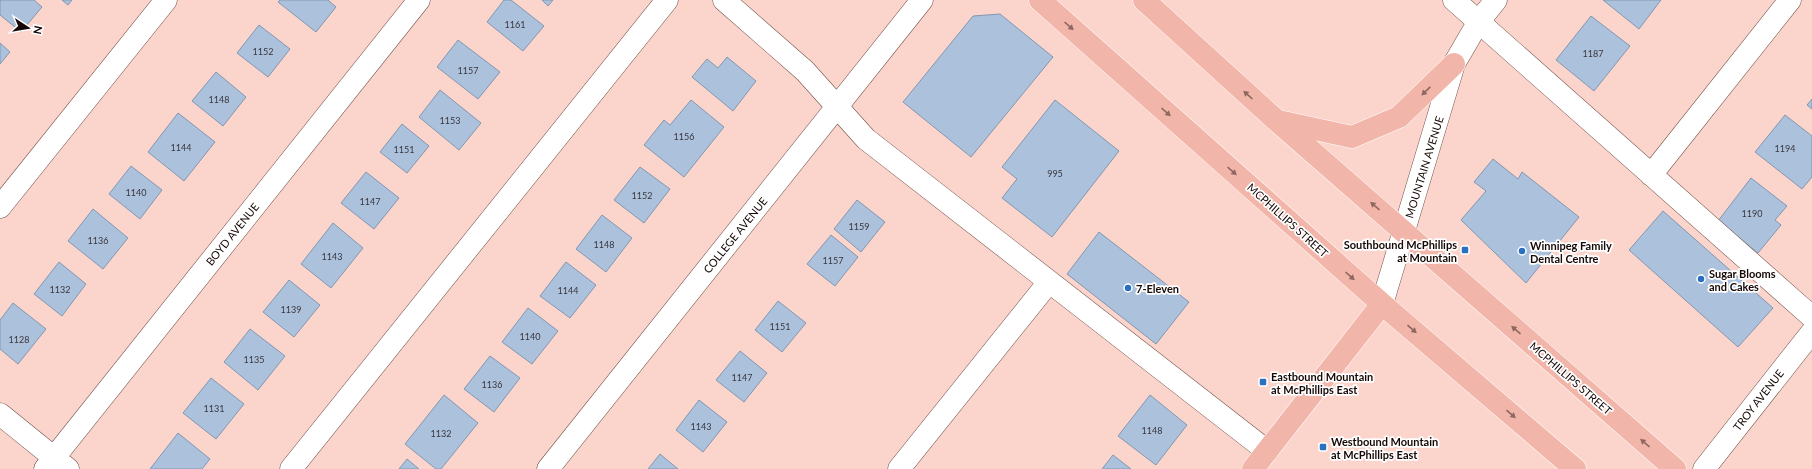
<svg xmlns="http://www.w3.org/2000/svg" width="1812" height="469" viewBox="0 0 1812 469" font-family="Lato,sans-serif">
<rect width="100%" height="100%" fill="#fbd4cb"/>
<path fill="#abc1dc" stroke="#8297b1" d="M 0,0 L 34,0 L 42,7 L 21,32 L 0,15 Z
M 62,0 L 72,0 L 68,5 Z
M 280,0 L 328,0 L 336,7 L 316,32 L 278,2 Z
M 504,0 L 511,0 L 544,26 L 523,51 L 487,22 Z
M 542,0 L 553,0 L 548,6 Z
M 1603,0 L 1661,0 L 1639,29 Z
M 1000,14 L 1053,57 L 971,157 L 903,102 L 973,16 Z
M 1591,16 L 1630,46 L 1594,91 L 1556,60 Z
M 259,25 L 290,49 L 268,77 L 237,53 Z
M 458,40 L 500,72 L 478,99 L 437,67 Z
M 0,43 L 10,52 L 0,64 Z
M 727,57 L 756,81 L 733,111 L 692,77 L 707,59 L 718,68 Z
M 216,72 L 246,97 L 223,126 L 192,101 Z
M 440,90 L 481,123 L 459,150 L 419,117 Z
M 1812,99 L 1812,109 L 1807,105 Z
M 691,100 L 724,127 L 684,177 L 644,145 L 664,120 L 670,125 Z
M 1055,100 L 1119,151 L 1052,237 L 1002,198 L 1017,179 L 1002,167 Z
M 178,113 L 215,142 L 184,181 L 148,152 Z
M 1785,115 L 1812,136 L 1812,177 L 1802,189 L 1755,152 Z
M 402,124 L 429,146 L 407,173 L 380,152 Z
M 1493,159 L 1518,179 L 1522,172 L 1579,217 L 1526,283 L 1461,220 L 1486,191 L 1474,182 Z
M 131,166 L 162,190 L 140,219 L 109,194 Z
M 640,167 L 670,189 L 644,223 L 614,200 Z
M 366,172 L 399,198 L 374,229 L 341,203 Z
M 1751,178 L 1787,206 L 1775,220 L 1781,225 L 1758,253 L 1718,221 Z
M 857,200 L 885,222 L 861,252 L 834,229 Z
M 93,209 L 128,238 L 103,269 L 68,241 Z
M 1663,211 L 1773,308 L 1738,347 L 1629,250 Z
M 602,215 L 632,238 L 606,272 L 576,249 Z
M 333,223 L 363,248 L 331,288 L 301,264 Z
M 1099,232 L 1189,302 L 1156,344 L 1067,274 Z
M 831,235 L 858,257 L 835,286 L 807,264 Z
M 59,262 L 86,284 L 62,316 L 34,294 Z
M 566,262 L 596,285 L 570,318 L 540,296 Z
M 289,280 L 320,305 L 294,337 L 263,312 Z
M 778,301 L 806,323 L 782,352 L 755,330 Z
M 13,303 L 46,329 L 18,364 L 0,349 L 0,320 Z
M 528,308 L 558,331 L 532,364 L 502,342 Z
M 250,329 L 285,356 L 258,390 L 224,362 Z
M 740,351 L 767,373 L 744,402 L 716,380 Z
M 490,356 L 520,378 L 494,412 L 464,389 Z
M 211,378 L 244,404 L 216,439 L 183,413 Z
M 444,395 L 478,423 L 441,469 L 436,469 L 405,444 Z
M 1150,395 L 1187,425 L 1156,465 L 1118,436 Z
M 699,400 L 727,422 L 703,452 L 676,430 Z
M 178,433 L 210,459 L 202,469 L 150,469 Z
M 660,454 L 678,469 L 648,469 Z
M 1113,455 L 1131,469 L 1102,469 Z
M 407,459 L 419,469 L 399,469 Z"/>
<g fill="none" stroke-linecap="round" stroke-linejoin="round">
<g stroke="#704f48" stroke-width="23">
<path id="minor" d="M 724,0 L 805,71 L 866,139 L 1267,451
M 1454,0 L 1812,317
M 1651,175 L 1790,0
M 0,207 L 166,0
M 1382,304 L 1454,64 L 1479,21 L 1496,0
M 0,414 L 68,469
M 45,469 L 419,0
M 291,469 L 667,0
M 548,469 L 922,0
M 899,469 L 1049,282
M 1704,469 L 1812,332"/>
</g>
<g stroke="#fff" stroke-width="23">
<path id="major" d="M 1040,0 L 1382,304 L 1575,469
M 1144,0 L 1277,121 L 1675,469
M 1278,121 L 1352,137 L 1399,117 L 1454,64
M 1253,469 L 1382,304"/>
</g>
<use href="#minor" stroke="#fff" stroke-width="22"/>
<use href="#major" stroke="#f1b5a9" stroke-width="22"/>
</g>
<defs><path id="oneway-solid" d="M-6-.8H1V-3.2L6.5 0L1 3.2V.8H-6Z"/></defs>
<g fill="#8e6760">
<use href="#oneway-solid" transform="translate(1069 26) rotate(42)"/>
<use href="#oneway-solid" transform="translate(1426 91) rotate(136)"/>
<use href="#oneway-solid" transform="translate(1248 95) rotate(-138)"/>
<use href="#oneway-solid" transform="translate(1166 112) rotate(42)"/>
<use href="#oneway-solid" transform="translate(1232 171) rotate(42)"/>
<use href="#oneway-solid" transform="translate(1375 206) rotate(-139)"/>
<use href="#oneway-solid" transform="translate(1350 276) rotate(42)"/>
<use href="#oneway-solid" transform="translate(1412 329) rotate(41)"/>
<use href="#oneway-solid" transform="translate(1516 330) rotate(-139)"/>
<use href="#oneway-solid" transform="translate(1511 414) rotate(41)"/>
<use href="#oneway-solid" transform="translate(1645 443) rotate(-139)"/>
</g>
<g fill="#2970c0" stroke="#fff" stroke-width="1.5">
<rect x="1461" y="246" width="8" height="8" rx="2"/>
<circle cx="1522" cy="251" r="4"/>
<circle cx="1701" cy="279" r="4"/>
<circle cx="1128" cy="288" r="4"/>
<rect x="1259" y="378" width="8" height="8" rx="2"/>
<rect x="1319" y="443" width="8" height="8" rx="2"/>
</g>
<g text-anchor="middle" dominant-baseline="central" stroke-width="3.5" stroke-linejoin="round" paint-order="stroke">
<g font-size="9" fill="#3a363c">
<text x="515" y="24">1161</text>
<text x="263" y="51">1152</text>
<text x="1593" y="53">1187</text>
<text x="468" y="70">1157</text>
<text x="219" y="99">1148</text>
<text x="450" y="120">1153</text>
<text x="684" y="136">1156</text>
<text x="181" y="147">1144</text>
<text x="1785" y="148">1194</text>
<text x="404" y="149">1151</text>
<text x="1055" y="173">995</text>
<text x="136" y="192">1140</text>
<text x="642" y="195">1152</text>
<text x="370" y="201">1147</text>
<text x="1752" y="213">1190</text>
<text x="859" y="226">1159</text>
<text x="98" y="240">1136</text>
<text x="604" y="244">1148</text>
<text x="332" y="256">1143</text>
<text x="833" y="260">1157</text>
<text x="60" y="289">1132</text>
<text x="568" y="290">1144</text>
<text x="291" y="309">1139</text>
<text x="780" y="326">1151</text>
<text x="530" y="336">1140</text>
<text x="19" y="339">1128</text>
<text x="254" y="359">1135</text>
<text x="742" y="377">1147</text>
<text x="492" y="384">1136</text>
<text x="214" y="408">1131</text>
<text x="701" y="426">1143</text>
<text x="1152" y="430">1148</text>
<text x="441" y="433">1132</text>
</g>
<g font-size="11" fill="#150806" stroke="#fff">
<text transform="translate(1424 167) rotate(-73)">MOUNTAIN AVENUE</text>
<text transform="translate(1288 220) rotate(42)">MCPHILLIPS STREET</text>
<text transform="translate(232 234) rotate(-51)">BOYD AVENUE</text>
<text transform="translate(735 235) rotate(-51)">COLLEGE AVENUE</text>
<text transform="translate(1571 378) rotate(41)">MCPHILLIPS STREET</text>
<text transform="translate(1758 400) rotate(-52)">TROY AVENUE</text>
</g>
<g font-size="11" font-weight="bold" fill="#150806" stroke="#fff" text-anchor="start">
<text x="1457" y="244" text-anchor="end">Southbound McPhillips<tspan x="1457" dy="13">at Mountain</tspan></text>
<text x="1530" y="245">Winnipeg Family<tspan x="1530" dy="13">Dental Centre</tspan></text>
<text x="1709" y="273">Sugar Blooms<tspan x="1709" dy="13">and Cakes</tspan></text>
<text x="1136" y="288">7-Eleven</text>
<text x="1271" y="376">Eastbound Mountain<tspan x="1271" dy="13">at McPhillips East</tspan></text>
<text x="1331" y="441">Westbound Mountain<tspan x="1331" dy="13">at McPhillips East</tspan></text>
</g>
</g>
<g transform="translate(28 28) rotate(102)" stroke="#ffffff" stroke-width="3" paint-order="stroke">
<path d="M0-3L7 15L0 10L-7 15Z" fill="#150806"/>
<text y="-6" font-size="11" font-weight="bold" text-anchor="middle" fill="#150806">N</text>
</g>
</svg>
